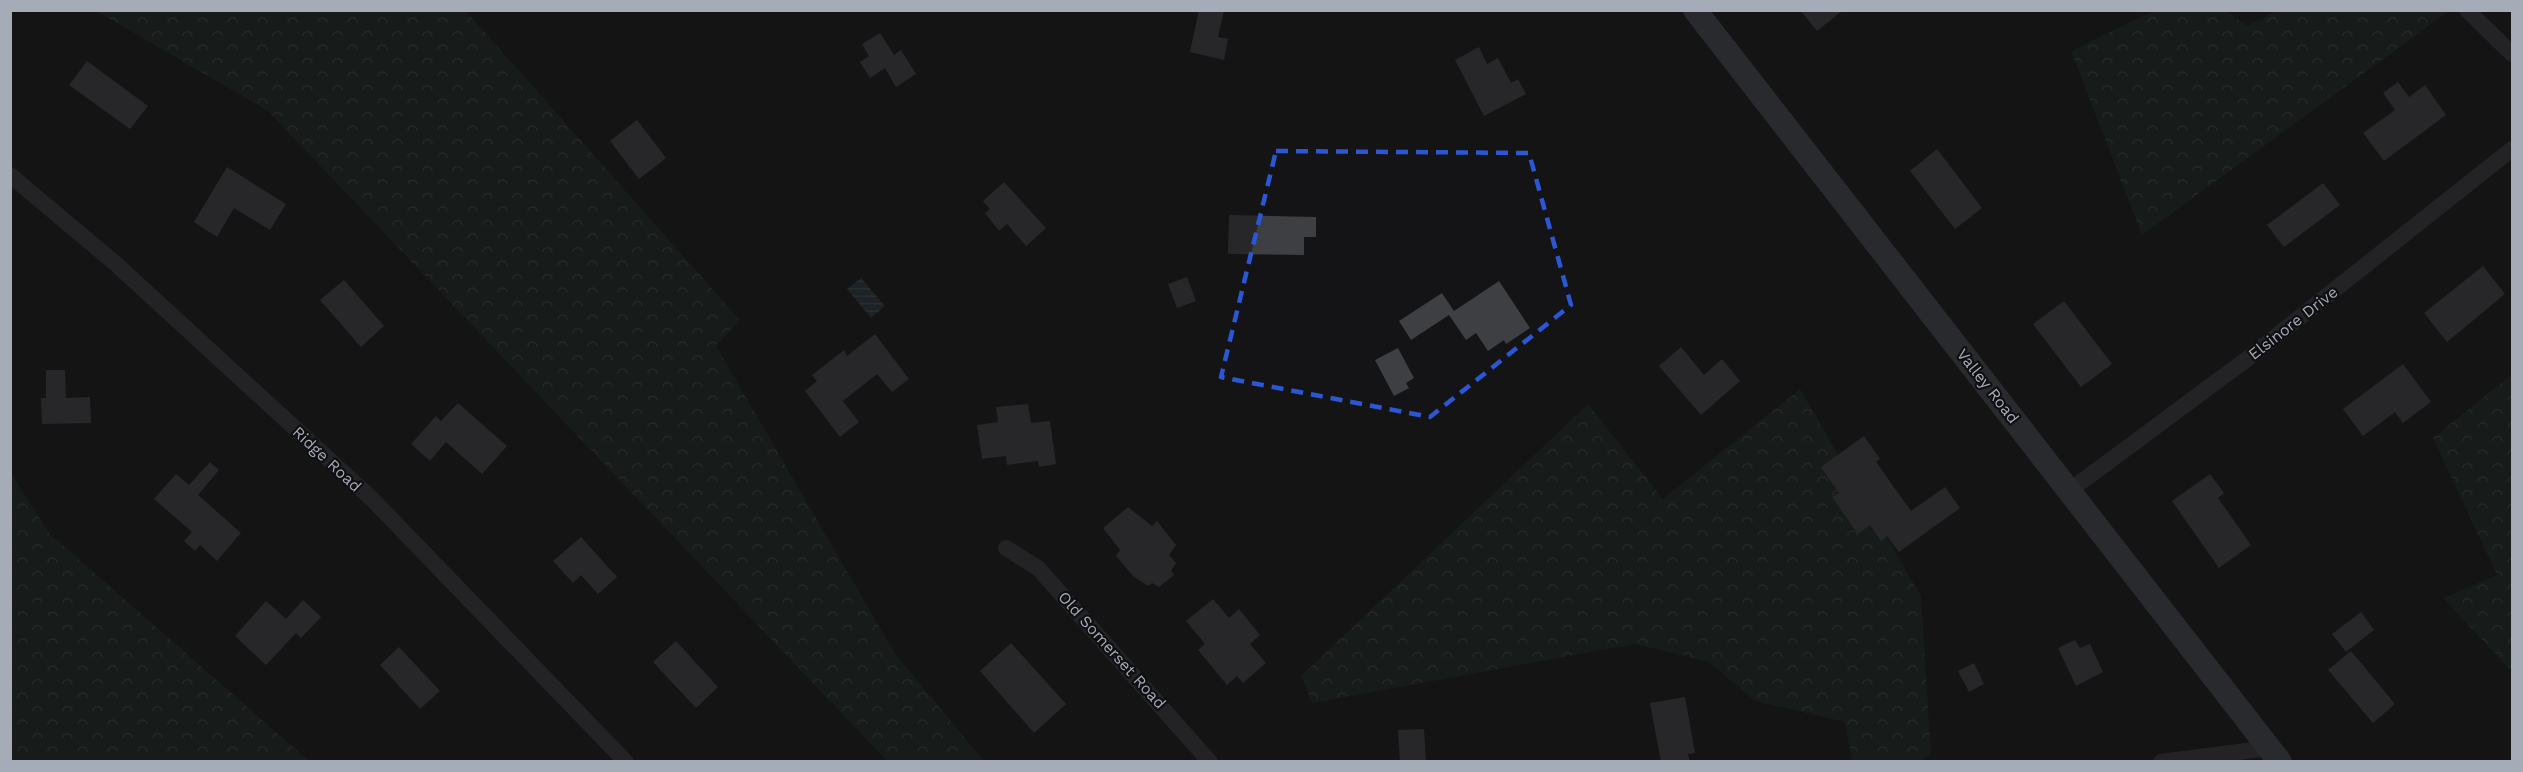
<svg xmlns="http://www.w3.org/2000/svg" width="2523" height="772" viewBox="0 0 2523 772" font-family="'Work Sans',sans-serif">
<defs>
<pattern id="forest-crowns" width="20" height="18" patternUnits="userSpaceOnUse" patternTransform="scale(1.5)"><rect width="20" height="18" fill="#1c241d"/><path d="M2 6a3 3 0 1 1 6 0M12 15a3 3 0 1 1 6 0" fill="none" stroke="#3a413c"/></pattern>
<pattern id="water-rules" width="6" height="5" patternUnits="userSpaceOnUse" patternTransform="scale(1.5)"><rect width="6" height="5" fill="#29333a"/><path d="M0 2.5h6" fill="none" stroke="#454e54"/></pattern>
</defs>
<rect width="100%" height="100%" fill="#141416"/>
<path fill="url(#forest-crowns)" d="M 96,11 L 466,11 L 740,320 L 716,346 L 894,652 L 984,761 L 887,761 L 268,111 Z
M 2153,11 L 2227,11 L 2247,26 L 2277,11 L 2449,11 L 2142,235 L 2071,51 Z
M 2512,374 L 2512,672 L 2443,598 L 2497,575 L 2433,438 Z
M 1800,389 L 1921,596 L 1931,754 L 1920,761 L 1852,761 L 1845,722 L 1755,701 L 1709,662 L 1635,644 L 1312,703 L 1301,676 L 1588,404 L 1663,499 Z
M 11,473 L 49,533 L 309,761 L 11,761 Z"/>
<path fill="url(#water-rules)" d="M 861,278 L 885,306 L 871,318 L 847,289 Z"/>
<path fill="#3e3f43" d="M 1199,10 L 1224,10 L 1218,37 L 1228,39 L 1224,60 L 1190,52 Z
M 1800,10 L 1843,10 L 1817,31 Z
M 880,33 L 894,55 L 901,50 L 916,74 L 896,87 L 885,68 L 870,78 L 860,62 L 869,56 L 862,44 Z
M 1479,47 L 1487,64 L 1498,58 L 1511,83 L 1518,79 L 1526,94 L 1484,116 L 1455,60 Z
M 87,61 L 148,106 L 130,129 L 69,85 Z
M 2398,82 L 2409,97 L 2425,85 L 2446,115 L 2384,161 L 2363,133 L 2395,110 L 2383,93 Z
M 637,120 L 666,158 L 639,179 L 610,141 Z
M 1937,149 L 1982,208 L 1955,229 L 1910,171 Z
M 227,167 L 286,204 L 270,230 L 234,208 L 217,237 L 194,222 Z
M 1004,182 L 1046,228 L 1026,246 L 1007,224 L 999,231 L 985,213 L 990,209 L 983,201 Z
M 2323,183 L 2340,205 L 2284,247 L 2267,225 Z
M 1229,215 L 1316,217 L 1316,237 L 1304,237 L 1304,255 L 1228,254 Z
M 2483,266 L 2505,294 L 2447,342 L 2424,313 Z
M 1187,277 L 1196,301 L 1177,308 L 1168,284 Z
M 344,280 L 384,326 L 361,347 L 320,300 Z
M 1499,281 L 1530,328 L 1506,344 L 1504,340 L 1488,351 L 1476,333 L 1466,340 L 1449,315 L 1411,340 L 1399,321 L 1442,293 L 1454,311 Z
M 2064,301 L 2112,364 L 2081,387 L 2033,324 Z
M 875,334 L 909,379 L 892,392 L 877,374 L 843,401 L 859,422 L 840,437 L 805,391 L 817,381 L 812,375 L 844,350 L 847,356 Z
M 1681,347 L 1704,375 L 1722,359 L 1740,381 L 1701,415 L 1659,366 Z
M 1398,348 L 1414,378 L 1406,383 L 1409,388 L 1394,396 L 1375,360 Z
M 2403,364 L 2431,402 L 2403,423 L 2395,412 L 2363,436 L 2343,409 Z
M 46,370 L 65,370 L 66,398 L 90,397 L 91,423 L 42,424 L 41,398 L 46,398 Z
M 458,403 L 507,446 L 482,474 L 446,442 L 430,461 L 411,444 L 436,416 L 441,421 Z
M 1028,404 L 1031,423 L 1050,421 L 1056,464 L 1039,467 L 1038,461 L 1007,465 L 1006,456 L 982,459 L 977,425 L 998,422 L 996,407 Z
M 1864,436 L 1880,459 L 1876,462 L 1911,511 L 1945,487 L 1960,508 L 1899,552 L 1887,536 L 1881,541 L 1870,525 L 1858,534 L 1832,497 L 1839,493 L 1821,467 Z
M 210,462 L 219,470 L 198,495 L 241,533 L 217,561 L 200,545 L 195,551 L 184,541 L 192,532 L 154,499 L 176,474 L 189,485 Z
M 2210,474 L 2224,493 L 2218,498 L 2251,545 L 2219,568 L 2172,501 Z
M 1128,507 L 1152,526 L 1157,521 L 1176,545 L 1169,555 L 1176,563 L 1171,571 L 1174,575 L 1159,587 L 1152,583 L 1148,586 L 1134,577 L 1116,556 L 1120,550 L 1103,528 Z
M 581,537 L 617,577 L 598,594 L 581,575 L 573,583 L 553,561 Z
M 1213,599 L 1229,618 L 1239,609 L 1260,635 L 1250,644 L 1266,663 L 1243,683 L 1237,676 L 1227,685 L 1198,650 L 1205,644 L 1186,621 Z
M 303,600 L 321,617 L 301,638 L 296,633 L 266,665 L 235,636 L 266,601 L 286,619 Z
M 2361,612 L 2374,630 L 2346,652 L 2332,634 Z
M 2075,640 L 2080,648 L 2090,644 L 2103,672 L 2076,686 L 2058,648 Z
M 676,641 L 718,687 L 696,708 L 653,662 Z
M 1011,643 L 1066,704 L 1034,733 L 980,671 Z
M 399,647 L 440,691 L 420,709 L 380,665 Z
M 2351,651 L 2395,704 L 2373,723 L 2328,670 Z
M 1974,663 L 1984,684 L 1969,692 L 1958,671 Z
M 1685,697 L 1695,753 L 1688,754 L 1690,762 L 1661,762 L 1650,703 Z
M 1424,729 L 1426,762 L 1400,762 L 1398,730 Z"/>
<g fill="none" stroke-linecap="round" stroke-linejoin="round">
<path stroke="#35363b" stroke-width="16" d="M 2467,10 L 2512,54
M 10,175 L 116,264 L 372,499 L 626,762
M 2069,491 L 2251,356 L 2512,149
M 1006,548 L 1038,568 L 1210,762
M 2161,762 L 2269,748"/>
<path stroke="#42454b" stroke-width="24" d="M 1695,10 L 2280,762"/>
</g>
<path d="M0 0H2523V772H0ZM 1276,151 L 1529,153 L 1571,305 L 1430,417 L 1221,377 Z" fill="#141416" fill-opacity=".55" fill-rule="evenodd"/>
<path fill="none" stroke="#2b57d5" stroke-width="4.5" stroke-dasharray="12 8" stroke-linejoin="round" d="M 1276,151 L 1529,153 L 1571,305 L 1430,417 L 1221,377 Z"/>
<g text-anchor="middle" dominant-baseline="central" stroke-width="4.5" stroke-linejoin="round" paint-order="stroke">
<g font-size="16" fill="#a5abb7" stroke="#0f0f11">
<text transform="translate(2293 323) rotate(-38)">Elsinore Drive</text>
<text transform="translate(1988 386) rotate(52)">Valley Road</text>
<text transform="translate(327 459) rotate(43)">Ridge Road</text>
<text transform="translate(1112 650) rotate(48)">Old Somerset Road</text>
</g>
</g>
<rect width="2523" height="772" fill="none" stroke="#a5abb7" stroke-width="24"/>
</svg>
